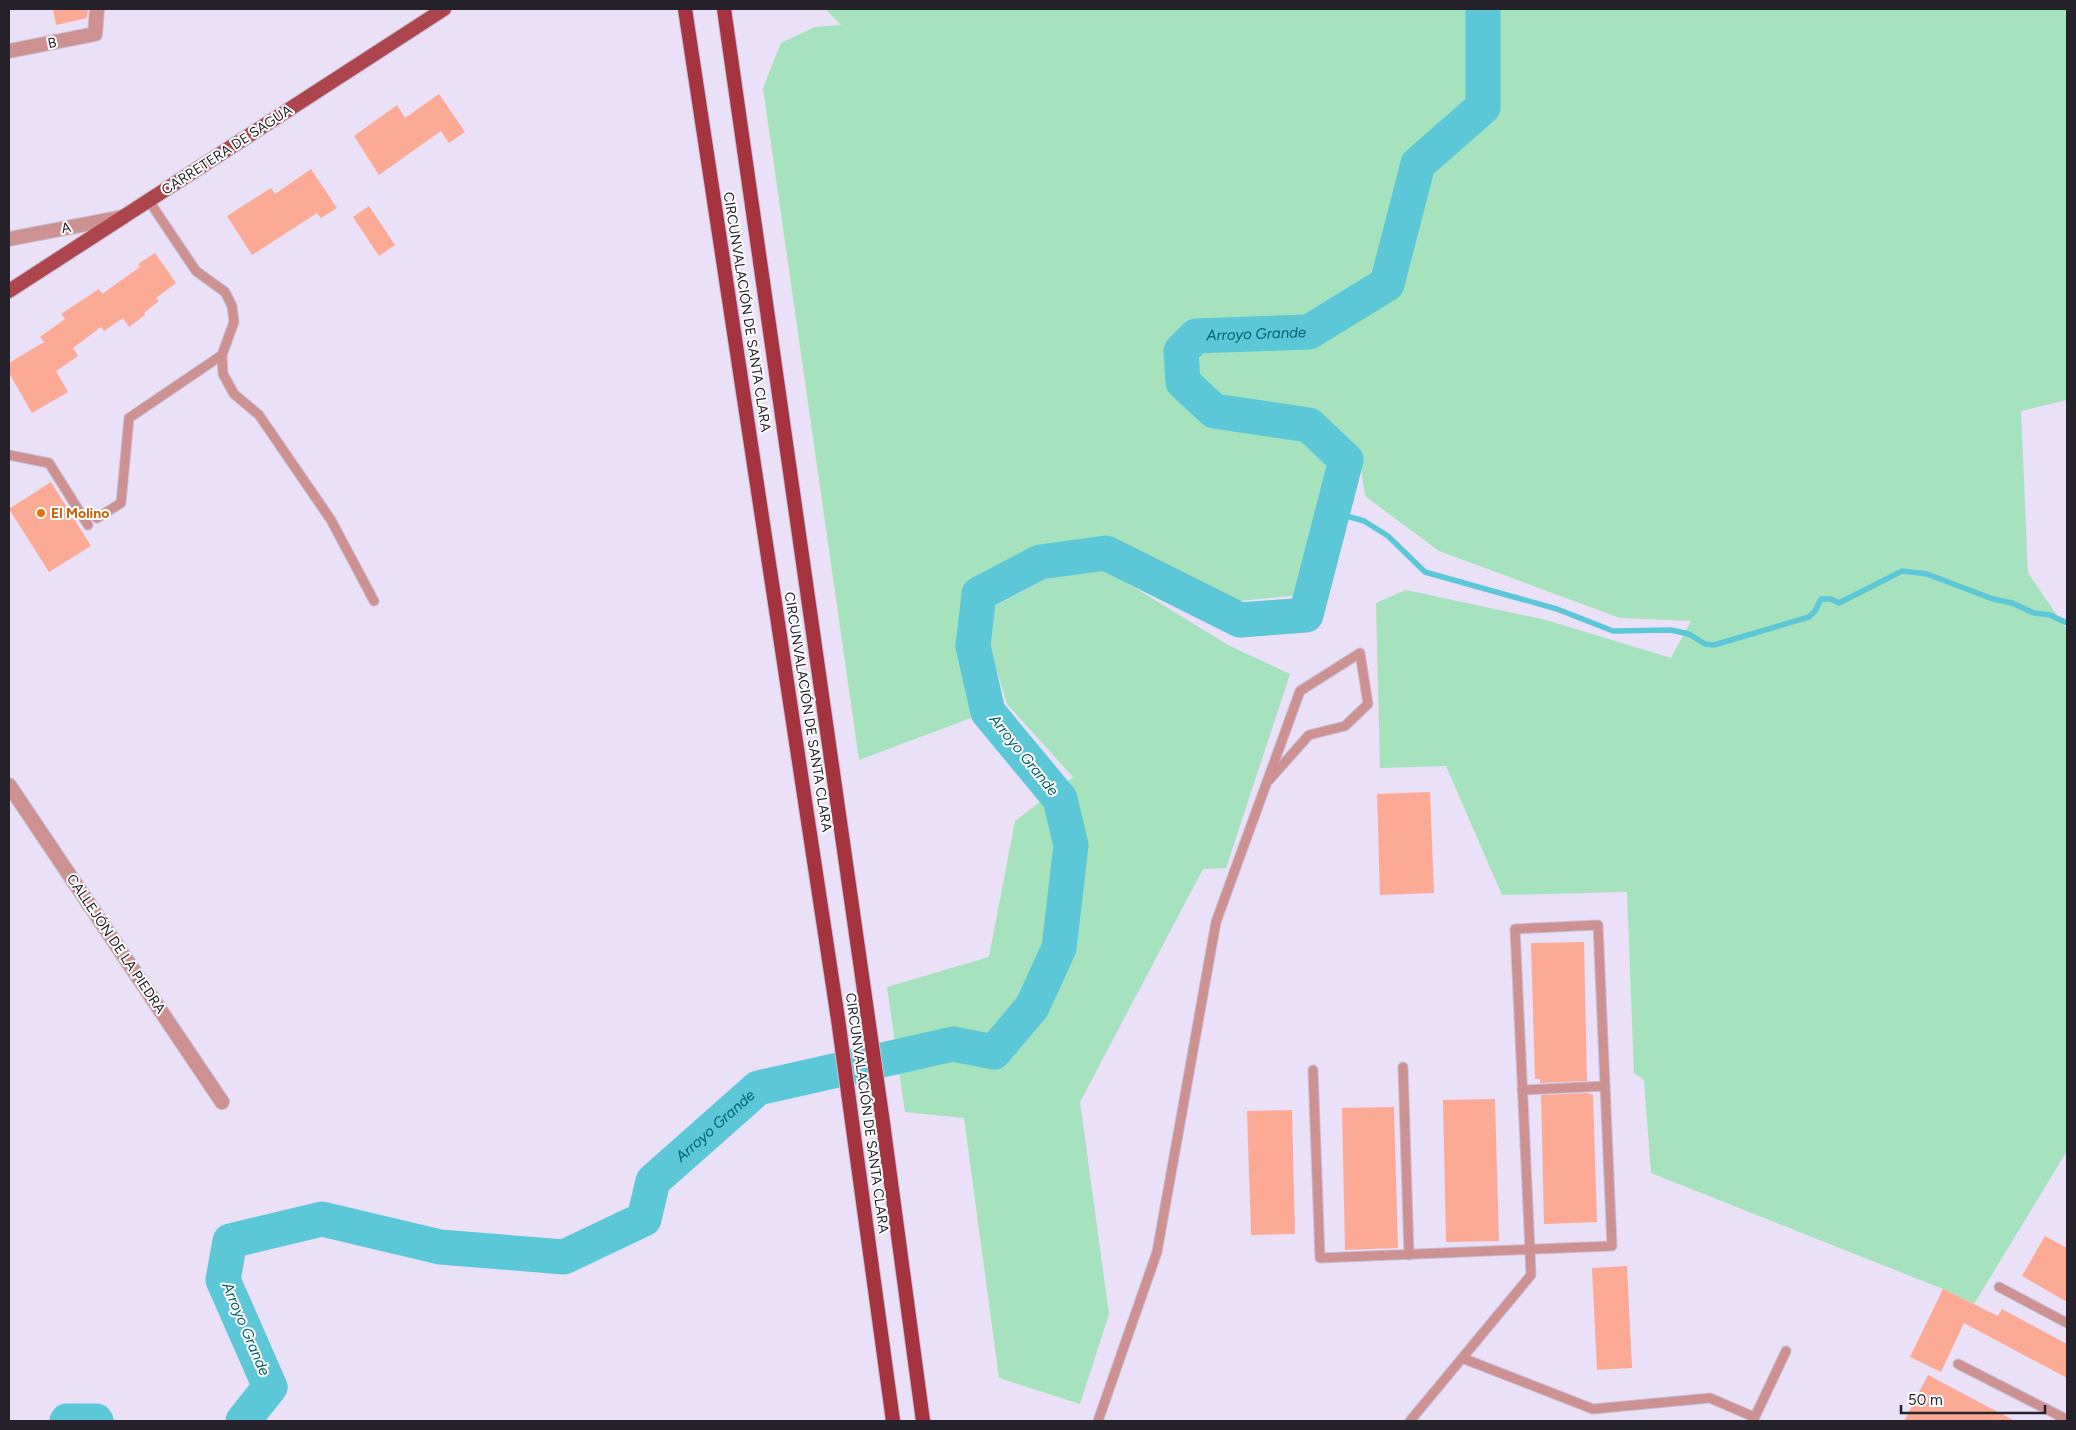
<svg xmlns="http://www.w3.org/2000/svg" width="2076" height="1430" viewBox="0 0 2076 1430" font-family="Figtree,sans-serif">
<rect width="100%" height="100%" fill="#eae0f8"/>
<path fill="#a6e2be" d="M 825,9 L 2067,9 L 2067,400 L 2021,411 L 2028,573 L 2067,630 L 2067,1151 L 1974,1304 L 1943,1289 L 1651,1173 L 1644,1080 L 1634,1073 L 1627,892 L 1502,895 L 1446,766 L 1380,768 L 1376,603 L 1406,590 L 1546,620 L 1671,658 L 1691,621 L 1620,618 L 1439,551 L 1365,496 L 1359,453 L 1297,406 L 1220,399 L 1164,343 L 1167,385 L 1204,419 L 1303,437 L 1333,468 L 1301,595 L 1239,601 L 1111,541 L 1041,550 L 972,583 L 963,651 L 979,715 L 859,760 L 763,88 L 781,43 L 815,27 L 841,25 Z
M 1106,570 L 1228,645 L 1290,674 L 1226,868 L 1203,869 L 1080,1102 L 1109,1314 L 1080,1404 L 999,1378 L 964,1118 L 905,1112 L 887,987 L 989,957 L 1015,821 L 1073,777 L 1007,704 L 990,649 L 995,606 L 1049,577 Z"/>
<g fill="none" stroke-linecap="round" stroke-linejoin="round">
<path stroke="#5bc7d7" stroke-width="5.5" d="M 1333,512 L 1364,521 L 1388,536 L 1425,572 L 1557,609 L 1613,631 L 1671,630 L 1689,634 L 1705,644 L 1714,645 L 1809,617 L 1815,611 L 1821,599 L 1831,599 L 1839,603 L 1902,571 L 1927,574 L 1993,599 L 2012,603 L 2034,613 L 2050,615 L 2067,623"/>
<g stroke="#5bc7d7" stroke-width="35">
<path d="M 67,1421 L 96,1421"/>
<path id="s1" d="M 243,1421 L 270,1387 L 223,1280 L 230,1241 L 322,1219 L 440,1247 L 564,1257 L 644,1219 L 653,1181 L 758,1088 L 953,1044 L 994,1052 L 1032,1007 L 1059,948 L 1071,845 L 1060,799 L 988,712 L 973,646 L 979,594 L 1040,562 L 1106,553 L 1240,620 L 1306,615 L 1346,460 L 1309,425 L 1214,411 L 1183,382 L 1181,351 L 1196,336 L 1309,332 L 1387,284 L 1418,164 L 1483,107 L 1483,9"/>
</g>
</g>
<path fill="#fcaa95" d="M 53,9 L 88,9 L 87,18 L 56,25 Z
M 439,94 L 465,132 L 449,143 L 441,131 L 379,175 L 354,136 L 397,105 L 405,118 Z
M 311,169 L 337,208 L 321,218 L 317,213 L 252,255 L 227,216 L 271,188 L 275,194 Z
M 369,206 L 395,245 L 379,256 L 353,217 Z
M 155,253 L 176,283 L 156,298 L 159,301 L 144,313 L 145,315 L 129,327 L 123,318 L 104,331 L 101,327 L 73,348 L 78,356 L 56,371 L 68,392 L 32,413 L 9,373 L 9,363 L 44,342 L 40,337 L 65,319 L 61,314 L 99,289 L 102,294 L 140,267 L 138,264 Z
M 51,482 L 91,546 L 49,572 L 9,509 Z
M 1430,792 L 1434,893 L 1380,895 L 1377,794 Z
M 1584,942 L 1587,1081 L 1540,1083 L 1540,1079 L 1535,1079 L 1531,943 Z
M 1588,1093 L 1593,1095 L 1597,1222 L 1544,1224 L 1541,1095 Z
M 1495,1099 L 1499,1241 L 1446,1242 L 1443,1100 Z
M 1394,1107 L 1398,1248 L 1345,1250 L 1342,1108 Z
M 1292,1110 L 1295,1234 L 1251,1235 L 1247,1111 Z
M 2045,1236 L 2067,1248 L 2067,1302 L 2022,1276 Z
M 1627,1266 L 1632,1368 L 1597,1370 L 1592,1268 Z
M 1943,1289 L 1998,1316 L 2002,1309 L 2067,1344 L 2067,1378 L 1964,1323 L 1941,1372 L 1910,1357 Z
M 1928,1375 L 2015,1421 L 1904,1421 Z"/>
<g fill="none" stroke-linecap="round" stroke-linejoin="round">
<g stroke="#c7bed3" stroke-width="11">
<path id="service" d="M 149,201 L 196,271 L 225,292 L 232,306 L 234,322 L 222,355 L 223,374 L 234,394 L 259,415 L 331,520 L 374,601
M 9,455 L 49,463 L 88,525
M 97,518 L 121,503 L 129,418 L 222,355
M 1403,1067 L 1409,1255
M 1313,1070 L 1320,1258 L 1612,1246 L 1598,925 L 1515,929 L 1530,1250 L 1531,1275 L 1410,1421
M 1522,1090 L 1605,1086
M 1999,1287 L 2067,1323
M 1462,1358 L 1593,1409 L 1710,1398 L 1754,1417
M 1958,1364 L 2062,1417 L 2060,1421
M 1098,1421 L 1157,1252 L 1216,922 L 1300,691 L 1360,653 L 1368,704 L 1345,726 L 1309,735 L 1269,780
M 1753,1421 L 1786,1351"/>
</g>
<g stroke="#c7bed3" stroke-width="16">
<path id="minor" d="M 9,51 L 95,34 L 97,9
M 9,239 L 123,217
M 9,785 L 222,1102"/>
</g>
<g stroke="#c7bed3" stroke-width="16">
<path id="primary" d="M 9,291 L 444,9"/>
</g>
<g stroke="#c7bed3" stroke-width="16">
<path id="trunk" d="M 685,9 L 838,1019 L 893,1421
M 724,9 L 883,1123 L 923,1421"/>
</g>
<use href="#service" stroke="#cd9191" stroke-width="9"/>
<use href="#minor" stroke="#cd9191" stroke-width="14"/>
<use href="#primary" stroke="#ad454c" stroke-width="14"/>
<use href="#trunk" stroke="#a63340" stroke-width="14"/>
</g>
<circle fill="#e8710a" stroke="#fff" stroke-width="2" cx="41" cy="513" r="5"/>
<g text-anchor="middle" dominant-baseline="central" stroke-width="4" stroke-linejoin="round" paint-order="stroke">
<g font-size="14" fill="#26222b" stroke="#fff">
<text transform="translate(52 43) rotate(-11)">B</text>
<text transform="translate(227 150) rotate(-33)">CARRETERA DE SAGUA</text>
<text transform="translate(66 228) rotate(-11)">A</text>
<text transform="translate(747 312) rotate(81)">CIRCUNVALACIÓN DE SANTA CLARA</text>
<text transform="translate(808 712) rotate(81)">CIRCUNVALACIÓN DE SANTA CLARA</text>
<text transform="translate(116 944) rotate(56)">CALLEJÓN DE LA PIEDRA</text>
<text transform="translate(867 1113) rotate(82)">CIRCUNVALACIÓN DE SANTA CLARA</text>
</g>
<g font-size="14" font-weight="bold" fill="#c56008" stroke="#fff" text-anchor="start">
<text x="51" y="513">El Molino</text>
</g>
<g font-size="15" font-style="italic" fill="#00626d" stroke="#fff">
<text stroke="none"><textPath href="#s1" startOffset="2371">Arroyo Grande</textPath></text>
<text transform="translate(1024 755) rotate(51)">Arroyo Grande</text>
<text stroke="none"><textPath href="#s1" startOffset="751">Arroyo Grande</textPath></text>
<text transform="translate(246 1329) rotate(67)">Arroyo Grande</text>
</g>
</g>
<rect width="2076" height="1430" fill="none" stroke="#26222b" stroke-width="20"/>
<path d="M1901 1405v8h144v-8" fill="none" stroke="#26222b" stroke-width="2.5"/>
<text x="1908" y="1405" font-size="15" fill="#26222b" stroke="#ffffff" stroke-width="4" paint-order="stroke">50 m</text>
</svg>
